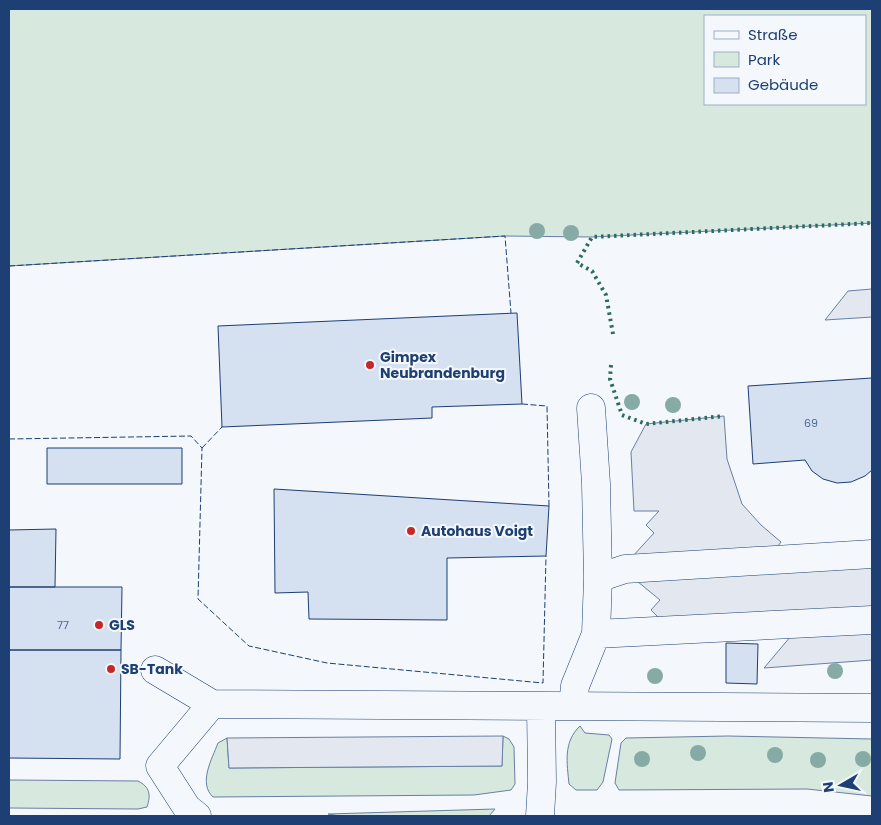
<svg xmlns="http://www.w3.org/2000/svg" width="881" height="825" viewBox="0 0 881 825" font-family="Poppins,sans-serif">
<rect width="100%" height="100%" fill="#f4f7fb"/>
<path fill="#d7e8df" stroke="#687fa3" fill-rule="evenodd" d="M 9,9 L 872,9 L 872,223 L 592,237 L 505,236 L 9,266 ZM 705,16 L 865,16 L 865,104 L 705,104 Z
M 580,726 L 585,733 L 609,735 L 612,739 L 603,782 L 597,790 L 576,790 L 569,784 C 567,763 563,742 580,726 Z
M 503,736 L 509,739 L 514,747 L 515,784 L 511,790 L 474,795 L 213,797 C 198,783 212,759 218,743 L 227,738 L 229,768 L 502,766 Z
M 728,736 L 872,739 L 872,796 L 807,789 L 619,790 L 615,783 L 621,743 L 626,738 Z
M 9,780 L 138,781 C 150,787 151,795 147,807 L 138,809 L 9,808 Z
M 495,809 L 489,816 L 340,816 L 328,814 Z"/>
<path fill="#e3e8f0" stroke="#687fa3" d="M 872,289 L 872,317 L 825,320 L 848,291 Z
M 724,416 L 727,459 L 742,504 L 761,525 L 781,542 L 775,550 L 872,545 L 872,660 L 764,668 L 791,636 L 664,623 L 651,610 L 660,600 L 632,577 L 632,557 L 654,533 L 646,525 L 659,511 L 634,511 L 631,452 L 646,424 Z
M 503,736 L 502,766 L 229,768 L 227,738 Z"/>
<path fill="#d5e0f0" stroke="#1d3f73" d="M 517,313 L 522,404 L 432,407 L 432,418 L 222,427 L 218,326 Z
M 872,378 L 872,470 L 865,476 L 851,482 L 837,483 L 823,479 L 812,471 L 805,460 L 753,464 L 748,386 Z
M 47,448 L 182,448 L 182,484 L 47,484 Z
M 274,489 L 549,506 L 546,556 L 447,558 L 447,620 L 309,619 L 308,592 L 275,593 Z
M 56,529 L 55,587 L 9,587 L 9,530 Z
M 9,587 L 122,587 L 121,650 L 9,650 Z
M 726,643 L 758,644 L 757,684 L 726,683 Z
M 9,650 L 121,650 L 120,759 L 9,758 Z"/>
<g fill="none" stroke-linecap="round" stroke-linejoin="round">
<g stroke="#1d3f73" stroke-width="29">
<path id="minor" d="M 598,578 L 625,569 L 872,554
M 596,634 L 872,620
M 155,670 L 212,704 L 872,708
M 573,706 L 575,686 L 596,634 L 598,578 L 596,484 L 591,408
M 197,816 L 187,808 L 160,766 L 212,704
M 540,816 L 542,782 L 541,707"/>
</g>
<use href="#minor" stroke="#f4f7fb" stroke-width="28"/>
<path stroke="#2c6c60" stroke-width="4" stroke-dasharray="2.5 4" stroke-linecap="butt" d="M 613,334 L 606,295 L 592,271 L 577,263 L 592,237 L 872,223
M 611,365 L 610,379 L 622,415 L 646,424 L 724,416"/>
<path stroke="#1d3f73" stroke-width="1" stroke-dasharray="6 2.5" stroke-linecap="butt" d="M 9,266 L 505,236 L 511,313
M 522,404 L 547,406 L 549,506
M 9,439 L 191,436 L 202,448 L 198,599 L 249,646 L 327,663 L 543,683 L 546,556
M 202,448 L 222,427"/>
</g>
<g fill="#86aba6">
<circle cx="537" cy="231" r="8"/>
<circle cx="571" cy="233" r="8"/>
<circle cx="632" cy="402" r="8"/>
<circle cx="673" cy="405" r="8"/>
<circle cx="835" cy="671" r="8"/>
<circle cx="655" cy="676" r="8"/>
<circle cx="698" cy="753" r="8"/>
<circle cx="775" cy="755" r="8"/>
<circle cx="642" cy="759" r="8"/>
<circle cx="863" cy="759" r="8"/>
<circle cx="818" cy="760" r="8"/>
</g>
<g fill="#c62828" stroke="#f4f7fb" stroke-width="2">
<circle cx="370" cy="365" r="5"/>
<circle cx="411" cy="531" r="5"/>
<circle cx="99" cy="625" r="5"/>
<circle cx="111" cy="669" r="5"/>
</g>
<g text-anchor="middle" dominant-baseline="central" stroke-width="4" stroke-linejoin="round" paint-order="stroke">
<g font-size="11" fill="#4b6792">
<text x="811" y="423">69</text>
<text x="63" y="625">77</text>
</g>
<g font-size="14" font-weight="bold" fill="#1d3f73" stroke="#f4f7fb" text-anchor="start">
<text x="380" y="357">Gimpex<tspan x="380" dy="16">Neubrandenburg</tspan></text>
<text x="421" y="531">Autohaus Voigt</text>
<text x="109" y="625">GLS</text>
<text x="121" y="669">SB-Tank</text>
</g>
</g>
<rect width="881" height="825" fill="none" stroke="#1d3f73" stroke-width="20"/>
<rect x="704" y="15" width="162" height="90" fill="#f4f7fb" stroke="#9eadc5"/>
<rect x="714" y="31" width="25" height="8" fill="#f4f7fb" stroke="#9eadc5"/>
<text x="748" y="40" font-size="15" fill="#1d3f73">Straße</text>
<rect x="714" y="52" width="25" height="15" fill="#d7e8df" stroke="#9eadc5"/>
<text x="748" y="65" font-size="15" fill="#1d3f73">Park</text>
<rect x="714" y="78" width="25" height="15" fill="#d5e0f0" stroke="#9eadc5"/>
<text x="748" y="90" font-size="15" fill="#1d3f73">Gebäude</text>
<g transform="translate(841 785) rotate(261)" stroke="#f4f7fb" stroke-width="4" paint-order="stroke">
<path d="M0-4L9 19L0 12L-9 19Z" fill="#1d3f73"/>
<text y="-8" font-size="14" font-weight="bold" text-anchor="middle" fill="#1d3f73">N</text>
</g>
</svg>
